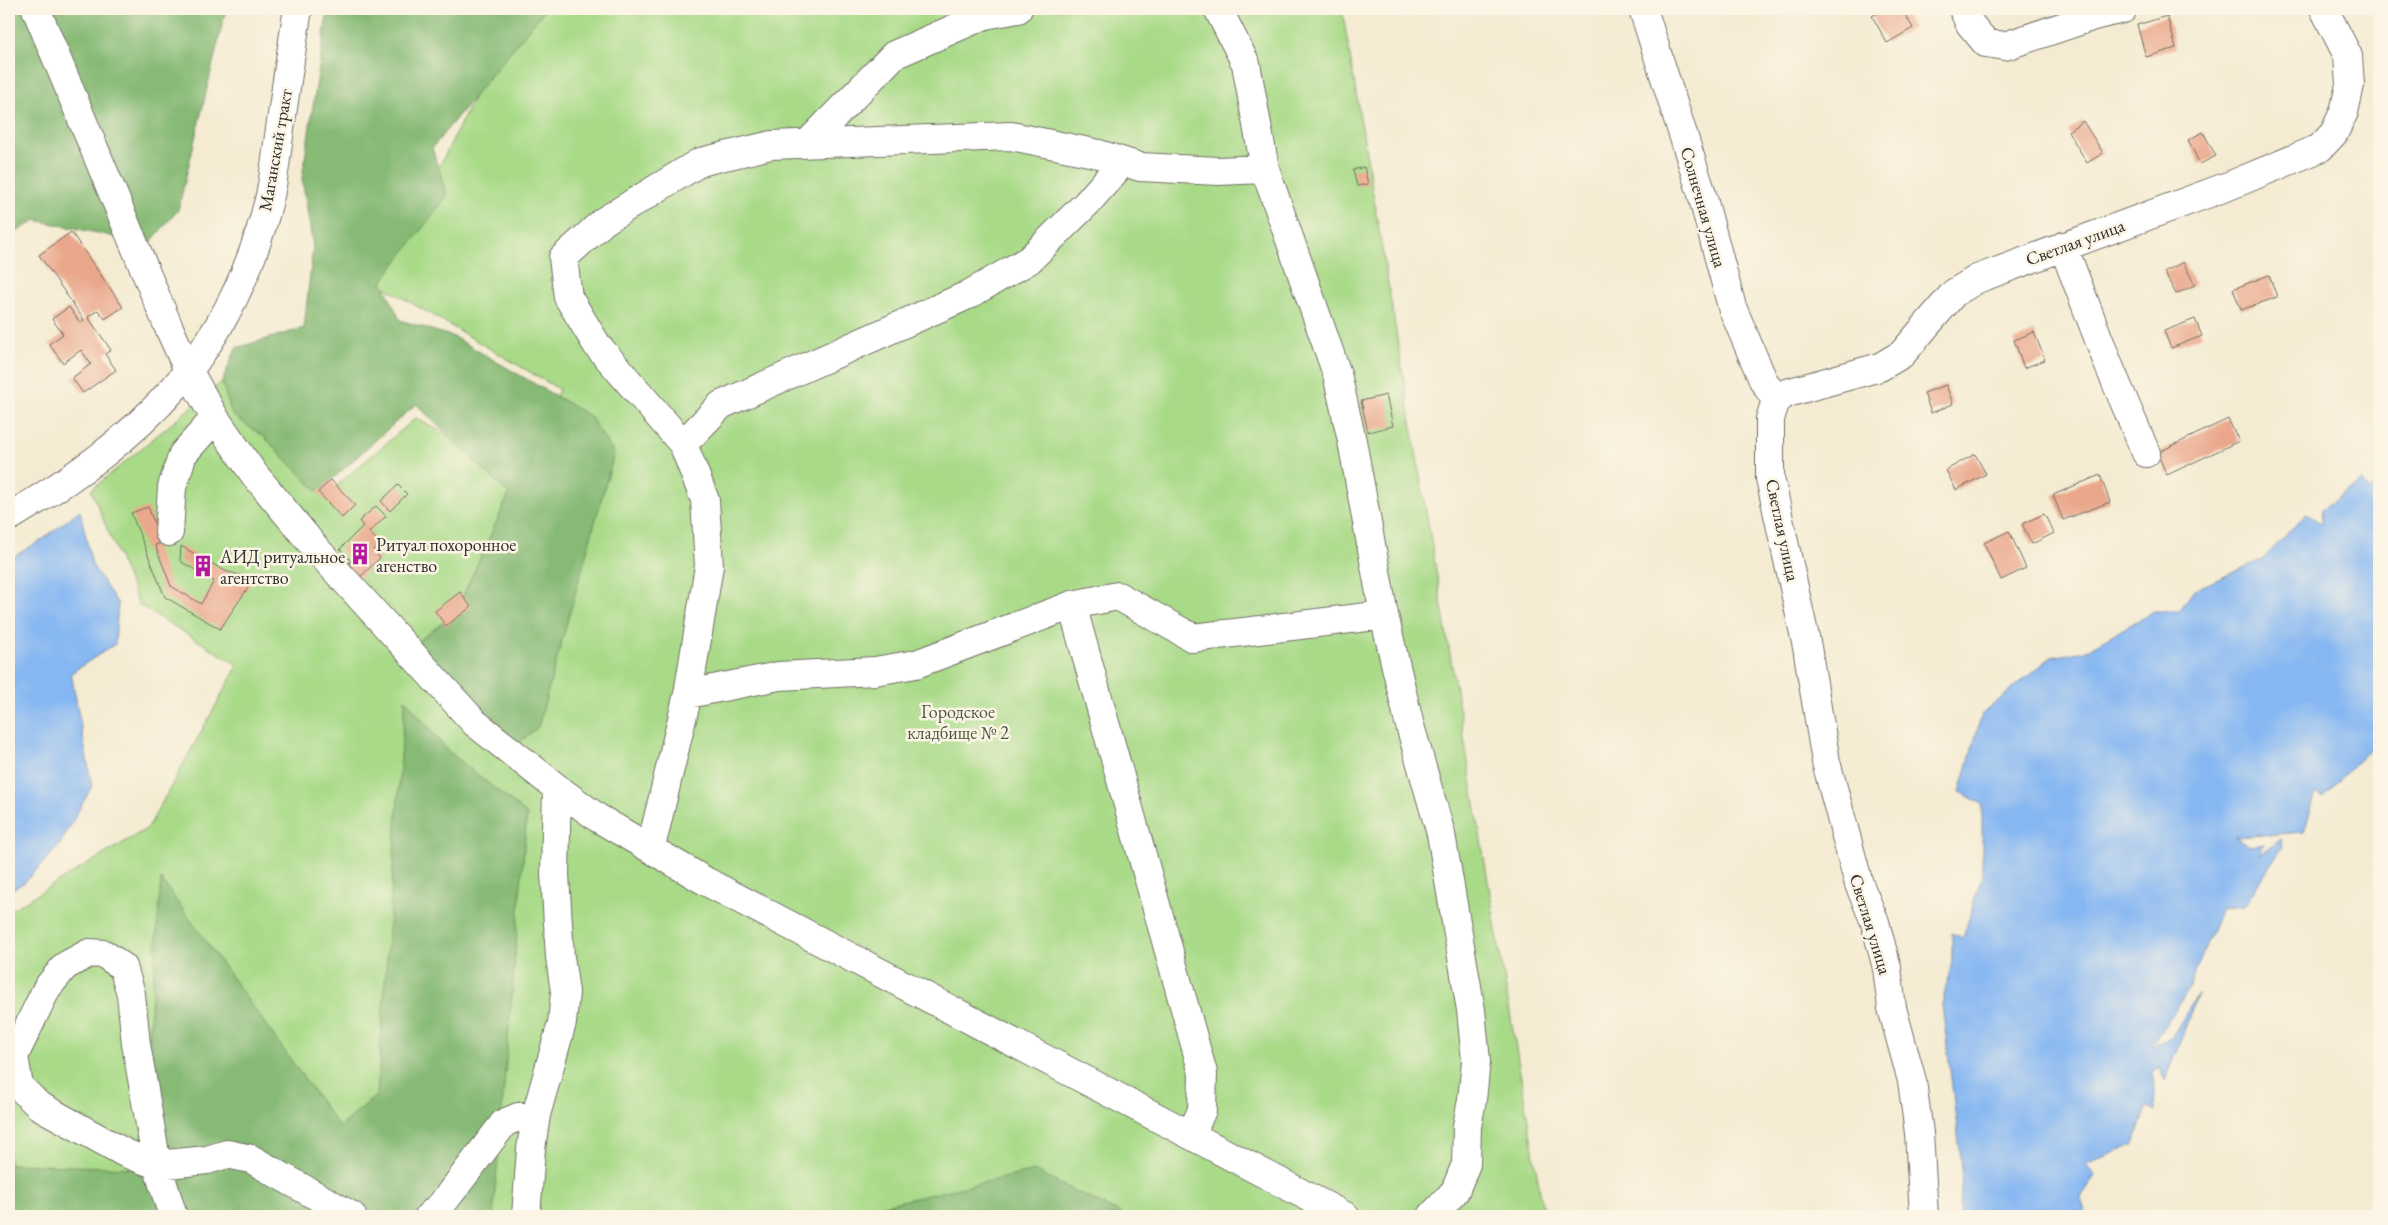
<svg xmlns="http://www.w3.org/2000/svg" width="2388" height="1225" viewBox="0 0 2388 1225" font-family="'EB Garamond',serif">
<rect width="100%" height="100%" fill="#fcf5e5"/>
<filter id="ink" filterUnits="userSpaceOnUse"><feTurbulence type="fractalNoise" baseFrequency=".02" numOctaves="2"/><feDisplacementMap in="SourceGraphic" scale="10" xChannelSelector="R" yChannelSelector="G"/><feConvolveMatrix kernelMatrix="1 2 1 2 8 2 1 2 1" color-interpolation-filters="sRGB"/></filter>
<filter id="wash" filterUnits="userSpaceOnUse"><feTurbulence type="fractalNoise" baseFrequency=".0096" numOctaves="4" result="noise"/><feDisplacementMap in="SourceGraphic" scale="20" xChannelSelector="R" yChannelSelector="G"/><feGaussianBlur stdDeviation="1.12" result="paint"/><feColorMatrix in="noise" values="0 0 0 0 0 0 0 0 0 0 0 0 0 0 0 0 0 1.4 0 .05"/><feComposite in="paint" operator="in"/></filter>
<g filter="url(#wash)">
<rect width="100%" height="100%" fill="#f4ebd2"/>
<path fill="#a9da88" stroke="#6a825a" d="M 517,9 L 1342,9 L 1544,1216 L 33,1216 L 9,1202 L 9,911 L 148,828 L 238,665 L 139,605 L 91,490 L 222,382 L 231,403 L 330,491 L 416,418 L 527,479 L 559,389 L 381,285 Z"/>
<path fill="#86ba74" stroke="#587250" d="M 9,9 L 226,9 L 178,210 L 149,244 L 36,220 L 9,236 Z
M 328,9 L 545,9 L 432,148 L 447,196 L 382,281 L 400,320 L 454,337 L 590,416 L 614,454 L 538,727 L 514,747 L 409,648 L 455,613 L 509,494 L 416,404 L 318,492 L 264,437 L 232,415 L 222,382 L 236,348 L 304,328 L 313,247 L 302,178 Z
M 405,699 L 449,752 L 527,814 L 493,1216 L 9,1216 L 9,1164 L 139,1168 L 161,879 L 339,1127 L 377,1095 Z
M 1034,1171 L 1126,1216 L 835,1216 Z"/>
<path fill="#86b7f2" stroke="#58718e" d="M 2362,481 L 2368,491 L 2379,483 L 2379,743 L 2370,749 L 2323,797 L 2316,793 L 2304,832 L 2235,837 L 2250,846 L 2264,844 L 2260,855 L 2281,838 L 2282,848 L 2244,906 L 2221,908 L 2188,990 L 2151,1046 L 2171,1038 L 2198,994 L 2165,1081 L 2159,1067 L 2153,1071 L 2155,1111 L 2146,1108 L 2133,1145 L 2086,1164 L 2095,1176 L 2080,1197 L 2087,1216 L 1960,1216 L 1962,1168 L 1942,1005 L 1952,961 L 1952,933 L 1963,938 L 1982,876 L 1982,804 L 1960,792 L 1982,714 L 2051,657 L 2085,651 L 2154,611 L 2179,611 L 2194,590 L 2263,559 L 2306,514 L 2321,523 L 2322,509 Z
M 80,510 L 92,565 L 118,604 L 115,644 L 71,673 L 92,786 L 59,846 L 25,882 L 9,891 L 9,559 L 42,540 Z"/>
<g id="blocks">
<path fill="#eaa78b" d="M 1884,9 L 1902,9 L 1913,28 L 1887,43 L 1872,16 Z
M 2167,16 L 2176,48 L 2146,57 L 2137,25 Z
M 2083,121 L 2103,153 L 2087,163 L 2068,131 Z
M 2203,132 L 2216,156 L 2200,164 L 2188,140 Z
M 1364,167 L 1368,184 L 1357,186 L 1353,170 Z
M 71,232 L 123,307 L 105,319 L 98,310 L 88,317 L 111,350 L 105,354 L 116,370 L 83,393 L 72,378 L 91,364 L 81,350 L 63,363 L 49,344 L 63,334 L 52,319 L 69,307 L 80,323 L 84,320 L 39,255 Z
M 2183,262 L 2195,285 L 2176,294 L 2164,272 Z
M 2269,275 L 2277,297 L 2241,310 L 2233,289 Z
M 2195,319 L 2202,336 L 2171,348 L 2164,331 Z
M 2034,332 L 2045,360 L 2024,368 L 2014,340 Z
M 1946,385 L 1953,404 L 1931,413 L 1924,393 Z
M 1386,395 L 1393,426 L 1368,432 L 1361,401 Z
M 2228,419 L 2239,441 L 2167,475 L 2157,453 Z
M 1975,454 L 1986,474 L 1956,490 L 1946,470 Z
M 2100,475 L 2110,502 L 2063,520 L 2053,495 Z
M 331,480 L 355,505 L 342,518 L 318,492 Z
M 398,485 L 407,494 L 390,511 L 381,501 Z
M 376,506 L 386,516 L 369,532 L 380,543 L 373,550 L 380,558 L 357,580 L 345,567 L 351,561 L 340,549 L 363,526 L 359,521 Z
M 148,507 L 162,543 L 155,545 L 171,586 L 201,604 L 214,581 L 180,561 L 181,546 L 225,571 L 254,579 L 220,629 L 165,597 L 131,513 Z
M 2044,514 L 2054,533 L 2032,544 L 2022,524 Z
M 2009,531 L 2026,568 L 2001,580 L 1984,543 Z
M 460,592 L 471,607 L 446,626 L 435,611 Z"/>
</g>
</g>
<g filter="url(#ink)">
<use href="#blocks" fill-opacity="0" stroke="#716e65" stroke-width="1"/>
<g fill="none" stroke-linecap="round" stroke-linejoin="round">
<g stroke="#716e65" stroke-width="30">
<path id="minor" d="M 36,9 L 169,328 L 189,372 L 215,418 L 254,474 L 318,551 L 475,723 L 557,788 L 598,818 L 707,882 L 1345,1216
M 1218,9 L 1246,64 L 1265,169
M 1643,9 L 1701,191 L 1732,307 L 1763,380 L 1776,400
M 1963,9 L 1970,24 L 1986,43 L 2005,46 L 2094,16 L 2123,9
M 808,143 L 894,55 L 985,15 L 1018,9
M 2063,246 L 2109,366 L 2146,453
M 683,444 L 721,405 L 968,295 L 1029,260 L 1087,203 L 1123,162
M 169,532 L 172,487 L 183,454 L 215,418
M 1072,605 L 1203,1073 L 1202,1110 L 1191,1135
M 688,694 L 779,676 L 875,671 L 916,664 L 1072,605 L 1118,596 L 1193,638 L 1384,615
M 651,847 L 688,694 L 709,566 L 705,500 L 683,444 L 597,345 L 568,297 L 563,258 L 604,221 L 700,162 L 771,145 L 1011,136 L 1099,154 L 1140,167 L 1218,171 L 1265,169 L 1337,374 L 1352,441 L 1384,615 L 1409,722 L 1441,834 L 1471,1010 L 1476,1061 L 1472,1100 L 1467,1126 L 1466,1164 L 1455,1191 L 1432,1216
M 173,1216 L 157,1165 L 136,1044 L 131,994 L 123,967 L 104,954 L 89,953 L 65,966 L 47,988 L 14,1056 L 19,1086 L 38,1105 L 125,1153 L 157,1165 L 207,1160 L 227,1154 L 251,1159 L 352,1216
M 429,1216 L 442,1204 L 504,1123 L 518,1117 L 536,1115
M 526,1216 L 531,1149 L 536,1115 L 562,1023 L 565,992 L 560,957 L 555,874 L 557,788
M 1924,1216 L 1919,1133 L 1912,1081 L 1892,1008 L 1887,968 L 1875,922 L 1859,884 L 1826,762 L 1807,647 L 1770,478 L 1770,419 L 1776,400 L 1787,393 L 1880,367 L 1902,354 L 1954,293 L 1977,279 L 2231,185 L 2320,148 L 2334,133 L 2344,112 L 2350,85 L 2348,56 L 2324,9"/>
</g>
<g stroke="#716e65" stroke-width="30">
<path id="major" d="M 9,517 C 143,438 230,356 269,200 C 274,179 276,157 279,136 C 285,94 291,51 298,9"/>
</g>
<use href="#minor" stroke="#fff" stroke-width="28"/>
<use href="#major" stroke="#fff" stroke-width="28"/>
</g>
</g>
<defs>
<g id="building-bare" transform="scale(1.725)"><path d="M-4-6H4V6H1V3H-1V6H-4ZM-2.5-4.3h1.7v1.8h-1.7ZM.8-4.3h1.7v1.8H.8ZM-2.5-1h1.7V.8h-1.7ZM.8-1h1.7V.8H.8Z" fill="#b5179e" stroke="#fcf5e5" stroke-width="2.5" paint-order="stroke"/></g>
</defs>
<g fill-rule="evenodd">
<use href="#building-bare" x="360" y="554"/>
<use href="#building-bare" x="203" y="566"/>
</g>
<g text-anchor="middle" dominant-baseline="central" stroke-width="5" stroke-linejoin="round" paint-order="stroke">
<g font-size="18" fill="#2b2b2b" stroke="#fcf5e5">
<text transform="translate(275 150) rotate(-80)">Маганский тракт</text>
<text transform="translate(1704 207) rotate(74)">Солнечная улица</text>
<text transform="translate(2075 242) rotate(-20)">Светлая улица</text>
<text transform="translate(1783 530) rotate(78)">Светлая улица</text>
<text transform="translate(1871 924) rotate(73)">Светлая улица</text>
</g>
<g font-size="18" fill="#2b2b2b" stroke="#fcf5e5" text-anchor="start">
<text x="376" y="544">Ритуал похоронное<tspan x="376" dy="21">агенство</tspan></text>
<text x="220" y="556">АИД ритуальное<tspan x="220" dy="21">агентство</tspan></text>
</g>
<g font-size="18" fill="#4a5742" stroke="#fcf5e5">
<text x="958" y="711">Городское<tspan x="958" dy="21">кладбище № 2</tspan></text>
</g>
</g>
<rect width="2388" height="1225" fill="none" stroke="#fcf5e5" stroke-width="30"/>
</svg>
